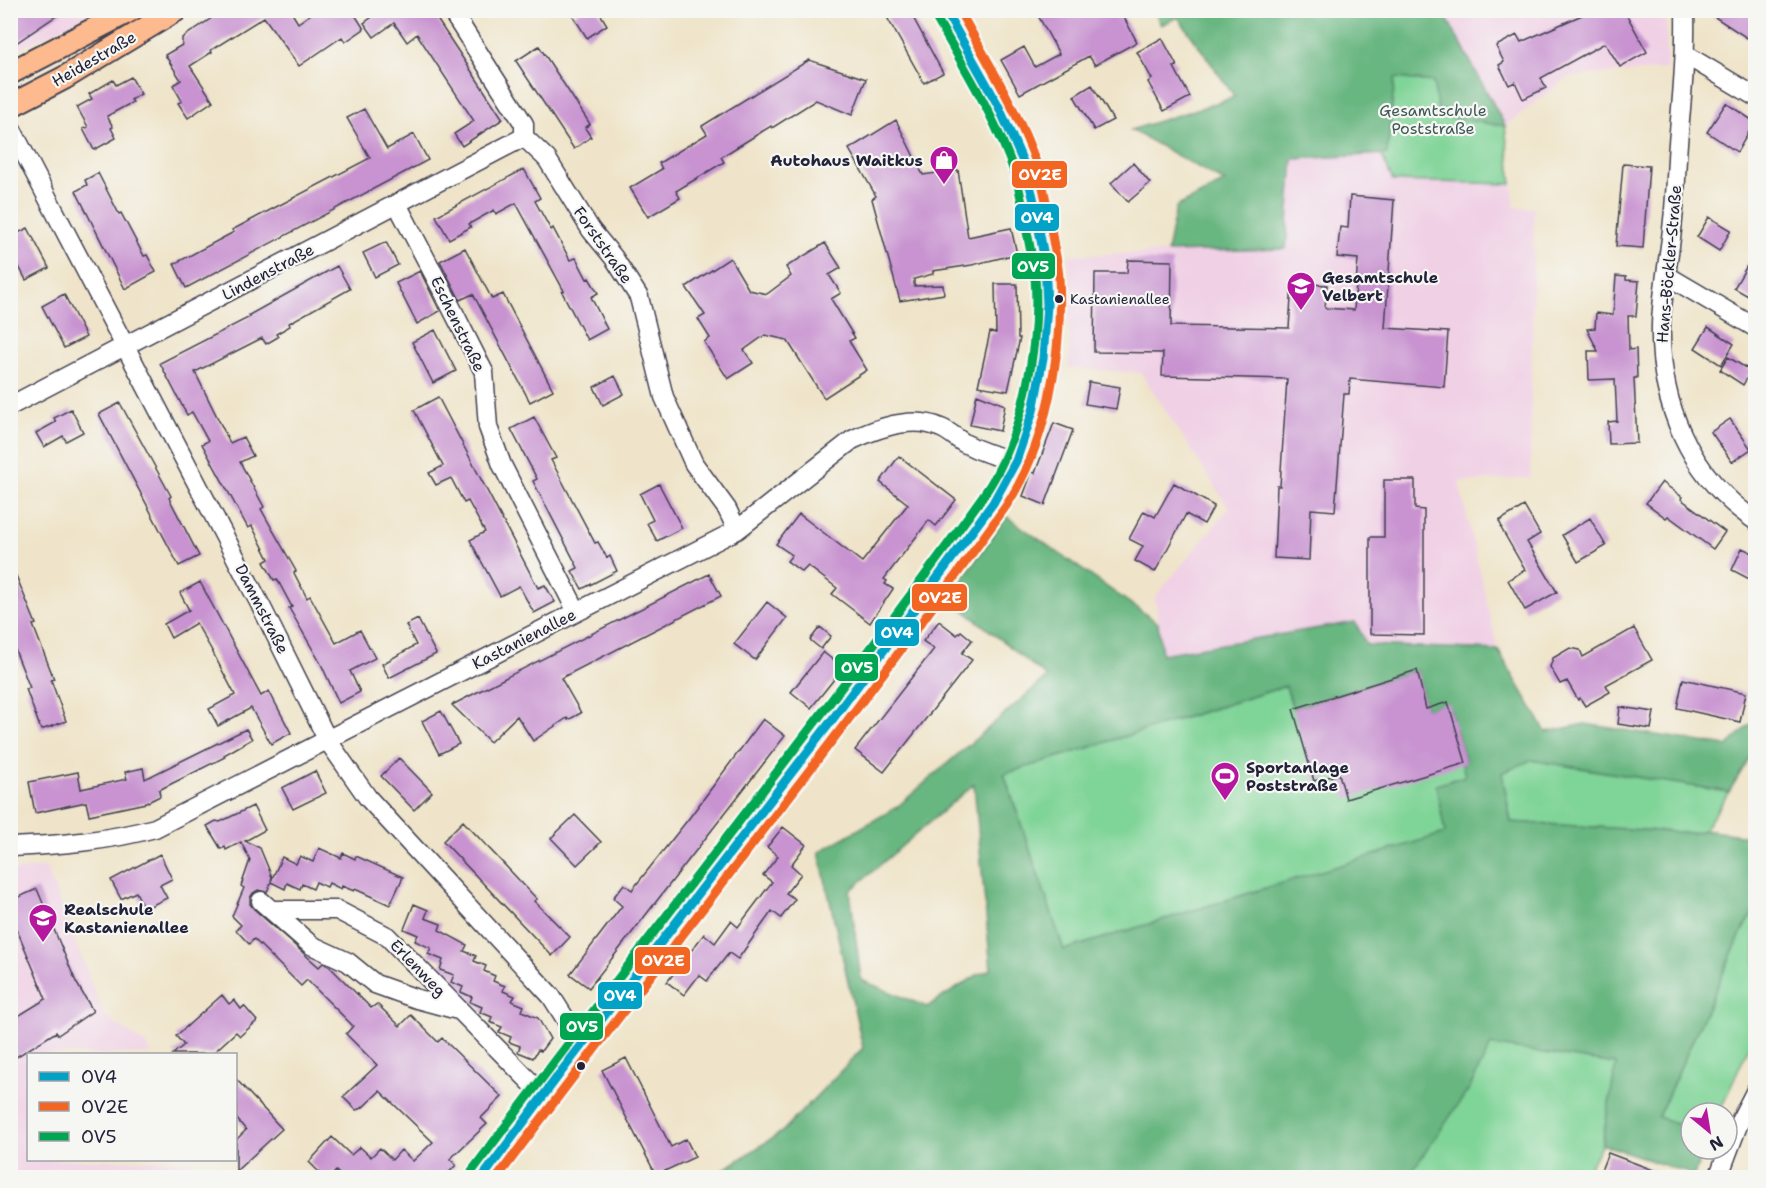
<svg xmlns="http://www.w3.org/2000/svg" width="1766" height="1188" viewBox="0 0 1766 1188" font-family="'Shantell Sans',sans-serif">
<rect width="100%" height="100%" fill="#f6f6f2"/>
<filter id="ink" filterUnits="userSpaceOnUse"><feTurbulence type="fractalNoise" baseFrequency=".0167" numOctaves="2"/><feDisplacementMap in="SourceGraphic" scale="12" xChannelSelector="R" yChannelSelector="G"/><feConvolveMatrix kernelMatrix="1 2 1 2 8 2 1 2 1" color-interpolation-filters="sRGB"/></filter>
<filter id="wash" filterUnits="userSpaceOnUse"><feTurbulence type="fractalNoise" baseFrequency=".008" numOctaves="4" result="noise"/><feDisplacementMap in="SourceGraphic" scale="24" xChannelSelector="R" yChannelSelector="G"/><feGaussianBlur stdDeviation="1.35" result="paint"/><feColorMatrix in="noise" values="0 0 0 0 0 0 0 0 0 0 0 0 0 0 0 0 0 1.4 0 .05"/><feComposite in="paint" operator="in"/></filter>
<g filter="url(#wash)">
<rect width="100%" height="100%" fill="#efe4c9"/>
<path fill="#f0d0e5" d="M 11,11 L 95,11 L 11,53 Z
M 1443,11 L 1666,11 L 1667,69 L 1568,77 L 1505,126 L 1515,207 L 1534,208 L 1530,478 L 1459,482 L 1498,650 L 1367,645 L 1355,622 L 1162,654 L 1155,597 L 1229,508 L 1141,373 L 1069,368 L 1069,255 L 1285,249 L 1293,159 L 1387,153 L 1505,125 Z
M 46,867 L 104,1016 L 148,1046 L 151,1054 L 28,1054 L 28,1160 L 190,1160 L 197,1177 L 11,1178 L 11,871 Z"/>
<path fill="#7fd497" stroke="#507b69" stroke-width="1.5" d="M 1460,42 L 1505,126 L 1512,184 L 1393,181 L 1339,57 Z
M 1417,670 L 1448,702 L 1466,762 L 1531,760 L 1729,792 L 1704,830 L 1693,833 L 1511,822 L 1617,1064 L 1602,1144 L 1584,1177 L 711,1178 L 782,1132 L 863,1048 L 979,974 L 1064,951 L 1004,774 L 1286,686 L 1293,709 Z
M 1755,910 L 1755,1033 L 1719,1113 L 1691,1113 L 1691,1128 L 1658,1117 L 1743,929 Z"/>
<path fill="#67b680" stroke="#446c5e" stroke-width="1.5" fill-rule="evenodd" d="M 1154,10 L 1443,11 L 1505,126 L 1439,116 L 1433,82 L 1395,78 L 1387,154 L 1293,159 L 1286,249 L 1167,252 L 1176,207 L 1225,182 L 1131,130 L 1235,97 L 1178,17 L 1161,25 Z
M 1006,516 L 1158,623 L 1162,654 L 1355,622 L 1367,645 L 1498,650 L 1546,732 L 1585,724 L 1727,746 L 1755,720 L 1755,749 L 1729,792 L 1531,760 L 1502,773 L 1511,822 L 1693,833 L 1704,830 L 1755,837 L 1755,910 L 1743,929 L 1658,1117 L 1691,1128 L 1691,1149 L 1704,1149 L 1694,1175 L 1602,1144 L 1616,1064 L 1491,1045 L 1469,1089 L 1408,1177 L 711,1178 L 782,1132 L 863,1048 L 819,852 L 897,807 L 1047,677 L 949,598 ZM 1417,670 L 1426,709 L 1448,703 L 1466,762 L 1462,764 L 1465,776 L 1436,785 L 1445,833 L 1064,950 L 1004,774 L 1286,686 L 1293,709 ZM 974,784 L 991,970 L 979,974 L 927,1007 L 861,980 L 850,891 Z"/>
<g id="blocks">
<path fill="#c893d0" d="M 10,10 L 65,10 L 10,47 Z
M 224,10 L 290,10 L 298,23 L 317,10 L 352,10 L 364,29 L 345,42 L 342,37 L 299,66 L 264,17 L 211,50 L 212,52 L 190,66 L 213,101 L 188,118 L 178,103 L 182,101 L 173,85 L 181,80 L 165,55 L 182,45 L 182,38 Z
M 382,10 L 431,10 L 503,119 L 462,146 L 454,134 L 474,121 L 417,34 L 407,42 L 394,23 L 374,37 L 364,23 Z
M 581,10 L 598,10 L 607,25 L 587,38 L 573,16 Z
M 883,10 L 909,10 L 943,73 L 924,83 Z
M 1035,10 L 1120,10 L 1137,42 L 1095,65 L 1089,56 L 1020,94 L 1001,60 L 1024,47 L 1035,67 L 1059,54 Z
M 1580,10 L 1624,10 L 1647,52 L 1620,67 L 1605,43 L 1541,78 L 1546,88 L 1523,99 L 1515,82 L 1509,85 L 1499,65 L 1504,62 L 1496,46 L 1517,35 L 1521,42 L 1582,15 Z
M 1704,10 L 1755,10 L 1755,25 L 1747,38 Z
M 1162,38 L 1177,66 L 1174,67 L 1190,97 L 1164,111 L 1148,82 L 1152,79 L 1137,52 Z
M 539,46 L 590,124 L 585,128 L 591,137 L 574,149 L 516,61 Z
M 809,60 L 866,79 L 852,115 L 816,100 L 772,128 L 771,126 L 721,157 L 724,162 L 676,191 L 680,198 L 648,217 L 630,188 L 662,169 L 659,163 L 707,134 L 702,126 Z
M 131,77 L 141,94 L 131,100 L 133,102 L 107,116 L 113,127 L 111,128 L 116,138 L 94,150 L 83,129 L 88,127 L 77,107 L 92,99 L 89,94 L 113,80 L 116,85 Z
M 1092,85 L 1113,120 L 1094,130 L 1074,96 Z
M 1726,103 L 1755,122 L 1737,152 L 1707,132 Z
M 364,109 L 387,149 L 414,134 L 428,160 L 186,288 L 174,264 L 234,232 L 232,230 L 370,158 L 347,118 Z
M 896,120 L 923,175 L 958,170 L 968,237 L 1011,228 L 1017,254 L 972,265 L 933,271 L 933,274 L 914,279 L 914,286 L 943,285 L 944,294 L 900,301 L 872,199 L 876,196 L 849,149 Z
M 1133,163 L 1150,183 L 1128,202 L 1111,183 Z
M 1623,164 L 1649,166 L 1643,248 L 1616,246 Z
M 524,169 L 540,198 L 535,201 L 551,230 L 553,228 L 570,260 L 576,258 L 587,279 L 589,278 L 598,293 L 591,297 L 607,329 L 587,340 L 562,292 L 564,291 L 516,203 L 496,214 L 494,210 L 469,224 L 471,227 L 449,239 L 436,216 Z
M 98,173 L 119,214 L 121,213 L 144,256 L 147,255 L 156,272 L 125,289 L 76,191 L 87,185 L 85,180 Z
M 1350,196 L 1394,200 L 1385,328 L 1448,332 L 1444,387 L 1350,379 L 1349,394 L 1344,394 L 1335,511 L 1311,509 L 1309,560 L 1274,558 L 1277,486 L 1280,486 L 1287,379 L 1162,376 L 1163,353 L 1094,352 L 1095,273 L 1127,273 L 1128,260 L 1172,261 L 1171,326 L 1289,328 L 1292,283 L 1327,285 L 1325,308 L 1354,310 L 1358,259 L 1337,257 L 1340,227 L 1348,228 Z
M 1709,217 L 1731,230 L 1719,251 L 1697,237 Z
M 28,228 L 49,268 L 26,280 L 10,249 L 10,237 Z
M 386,242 L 398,265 L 375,277 L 363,253 Z
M 825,243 L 841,268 L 829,275 L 841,293 L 831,299 L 855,338 L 849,341 L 867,370 L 824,398 L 787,340 L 765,335 L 744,350 L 753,363 L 728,379 L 704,342 L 710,338 L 698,319 L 705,315 L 686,287 L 730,258 L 749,290 L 767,294 L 791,276 L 786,267 Z
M 465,248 L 492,299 L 503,294 L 553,390 L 530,402 L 473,294 L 460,300 L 440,261 Z
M 1755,252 L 1755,300 L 1734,288 Z
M 337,266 L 350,289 L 289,323 L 290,326 L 276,334 L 278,337 L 266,344 L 262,338 L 195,372 L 230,443 L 243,437 L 253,456 L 240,462 L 264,507 L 261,509 L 296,571 L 294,573 L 307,598 L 310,596 L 336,643 L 360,630 L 375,658 L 350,671 L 360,692 L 339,703 L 321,664 L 289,608 L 292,607 L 277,579 L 274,580 L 264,562 L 269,559 L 252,526 L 248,528 L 202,444 L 208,441 L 192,412 L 187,415 L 160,363 L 250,317 L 249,315 Z
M 420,271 L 440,311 L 417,324 L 396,283 Z
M 1616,276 L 1626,277 L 1626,280 L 1639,281 L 1636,316 L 1628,316 L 1629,350 L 1636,349 L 1637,378 L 1634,378 L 1637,443 L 1609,444 L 1608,422 L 1617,421 L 1615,379 L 1589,380 L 1588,351 L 1598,351 L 1587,329 L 1595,328 L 1596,313 L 1613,315 Z
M 995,284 L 1017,284 L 1018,338 L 1020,338 L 1008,391 L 978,386 L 990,332 L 996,333 Z
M 64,294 L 86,337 L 64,348 L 42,306 Z
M 1708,327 L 1734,344 L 1721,365 L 1695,348 Z
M 435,330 L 456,371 L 433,383 L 412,342 Z
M 1728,357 L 1751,371 L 1743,385 L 1720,370 Z
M 615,376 L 624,394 L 603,405 L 594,387 Z
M 1089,382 L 1120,387 L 1116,409 L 1085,404 Z
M 977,394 L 1005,405 L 1000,431 L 970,425 Z
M 438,397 L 538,588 L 545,585 L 555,602 L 534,613 L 519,586 L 500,596 L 470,540 L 485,532 L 468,501 L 464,503 L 451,478 L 436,485 L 429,473 L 443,466 L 414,410 Z
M 120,403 L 171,496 L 169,498 L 199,556 L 179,566 L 99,414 Z
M 71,409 L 83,432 L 66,441 L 63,436 L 44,447 L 36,433 L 56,422 L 54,418 Z
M 534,417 L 556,458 L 551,460 L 595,543 L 598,542 L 607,558 L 610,556 L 617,571 L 582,589 L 572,571 L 578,568 L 533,481 L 537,479 L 511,429 Z
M 1730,419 L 1751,449 L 1732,462 L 1711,432 Z
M 1054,423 L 1073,430 L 1045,505 L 1023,496 L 1032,472 L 1035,473 Z
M 899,456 L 956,500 L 936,526 L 929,520 L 884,579 L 887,581 L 885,584 L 893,589 L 870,623 L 832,594 L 837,588 L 808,566 L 802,572 L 787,561 L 792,555 L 776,544 L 799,514 L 862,562 L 908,504 L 880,482 Z
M 1384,480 L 1415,480 L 1415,509 L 1424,510 L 1424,635 L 1370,634 L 1370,537 L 1384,537 Z
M 1662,482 L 1682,497 L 1681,499 L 1725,532 L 1713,549 L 1668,516 L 1666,518 L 1646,503 Z
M 1174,483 L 1214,506 L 1204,524 L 1186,514 L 1155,572 L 1135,561 L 1143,546 L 1129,539 L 1144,511 L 1155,517 Z
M 659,484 L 682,528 L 657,541 L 647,523 L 653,520 L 640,494 Z
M 1524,506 L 1540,534 L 1527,542 L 1557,592 L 1525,610 L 1508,580 L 1525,570 L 1501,528 L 1502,527 L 1499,521 Z
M 1590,518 L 1606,546 L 1578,562 L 1562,535 Z
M 1742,548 L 1755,554 L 1755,582 L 1732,570 Z
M 10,561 L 36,624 L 33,625 L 54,679 L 51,680 L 66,721 L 41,730 L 26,689 L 30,688 L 10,637 Z
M 709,574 L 721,596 L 561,678 L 581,713 L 568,720 L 567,718 L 533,741 L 517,716 L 490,742 L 452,705 Z
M 200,582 L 261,696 L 269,691 L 291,733 L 271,744 L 251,708 L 218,726 L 209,709 L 235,695 L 211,649 L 196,623 L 171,638 L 164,624 L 189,610 L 180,593 Z
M 767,602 L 787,618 L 755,660 L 734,644 Z
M 418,619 L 436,654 L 389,678 L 382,664 L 416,645 L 406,625 Z
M 939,621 L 957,635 L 961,631 L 972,640 L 962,653 L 972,660 L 884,772 L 855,750 L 934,649 L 923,641 Z
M 820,627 L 831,636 L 821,649 L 810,640 Z
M 1634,628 L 1652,660 L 1606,685 L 1610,692 L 1585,706 L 1580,698 L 1578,700 L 1567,681 L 1560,684 L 1550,667 L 1553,658 L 1570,648 L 1580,650 L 1583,657 Z
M 823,652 L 843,668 L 811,708 L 791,692 Z
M 1417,670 L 1426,709 L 1448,702 L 1466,763 L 1346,799 L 1339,774 L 1314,781 L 1293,709 Z
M 1683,679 L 1746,693 L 1740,722 L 1677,708 Z
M 1620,707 L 1654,712 L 1651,729 L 1618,724 Z
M 441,711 L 459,744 L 439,754 L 422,721 Z
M 763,719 L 785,736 L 589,988 L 570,974 L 622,906 L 613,898 L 624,884 L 632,890 L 690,817 Z
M 246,729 L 252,739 L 224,755 L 225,757 L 159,790 L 160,796 L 146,803 L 89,815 L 86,802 L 35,813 L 29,782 L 78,772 L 81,789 L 127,779 L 125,772 L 143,768 L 145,779 Z
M 399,758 L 432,792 L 414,810 L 381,776 Z
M 315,771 L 326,793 L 293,809 L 282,788 Z
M 253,806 L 265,830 L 245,841 L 260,848 L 272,877 L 271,881 L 282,857 L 296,864 L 300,856 L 313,862 L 319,848 L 341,858 L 343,853 L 355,859 L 356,856 L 403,877 L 390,905 L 355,889 L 354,891 L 342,886 L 341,889 L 329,883 L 327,887 L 316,882 L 313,889 L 302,884 L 300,889 L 287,883 L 285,889 L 271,882 L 267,892 L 258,890 L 253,893 L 250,898 L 250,904 L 254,909 L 319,967 L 323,963 L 329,966 L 371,1008 L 377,1004 L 400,1026 L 411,1015 L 438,1042 L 442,1038 L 502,1097 L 481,1118 L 487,1124 L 450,1159 L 456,1165 L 444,1178 L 343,1178 L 336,1171 L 329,1178 L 325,1178 L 309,1162 L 332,1137 L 351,1155 L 360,1147 L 371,1157 L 380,1148 L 392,1160 L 401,1150 L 413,1161 L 433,1142 L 380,1091 L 362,1108 L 356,1110 L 343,1097 L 377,1065 L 346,1034 L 353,1026 L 307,980 L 301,986 L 254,939 L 249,944 L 236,930 L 241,925 L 232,916 L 244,888 L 241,886 L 250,860 L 241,842 L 226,850 L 225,847 L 221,849 L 207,826 L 216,821 L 220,822 Z
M 575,815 L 601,842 L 577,865 L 551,838 Z
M 463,821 L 537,899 L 534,901 L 570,937 L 552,956 L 443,841 Z
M 783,827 L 806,845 L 791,865 L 801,874 L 786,893 L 795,899 L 781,918 L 772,911 L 738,959 L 729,953 L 707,981 L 699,975 L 684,995 L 667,982 L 704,934 L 715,943 L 731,921 L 738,927 L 772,882 L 763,875 L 778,856 L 767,847 Z
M 160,854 L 172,879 L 160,885 L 167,898 L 144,909 L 136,892 L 121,899 L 111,880 Z
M 37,889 L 76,982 L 93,1011 L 58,1035 L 56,1032 L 10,1061 L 10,1021 L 46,999 L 10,913 L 10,901 Z
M 414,904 L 428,910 L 425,918 L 441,924 L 439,930 L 467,945 L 464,951 L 476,956 L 474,961 L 486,966 L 484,971 L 495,976 L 493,981 L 505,986 L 503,991 L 515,996 L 512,1001 L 524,1006 L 522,1011 L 538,1018 L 550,1039 L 541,1051 L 538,1050 L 533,1058 L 518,1052 L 520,1046 L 509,1042 L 511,1037 L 499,1032 L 502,1027 L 490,1022 L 492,1017 L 480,1012 L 482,1007 L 470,1002 L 472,997 L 461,992 L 463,987 L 451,982 L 454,975 L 440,970 L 443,960 L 428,954 L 431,948 L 415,941 L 418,935 L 404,929 Z
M 222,995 L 229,1004 L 234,1000 L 241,1009 L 244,1006 L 257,1021 L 240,1036 L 236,1032 L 212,1054 L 173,1054 L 184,1045 L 176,1036 Z
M 626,1058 L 671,1147 L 686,1139 L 695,1157 L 656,1175 L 602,1070 Z
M 236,1079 L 282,1129 L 236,1171 L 236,1140 L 246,1130 L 236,1118 Z
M 1608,1153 L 1669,1176 L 1668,1178 L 1598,1178 Z"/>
</g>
</g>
<g filter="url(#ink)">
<use href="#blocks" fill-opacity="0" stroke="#413f50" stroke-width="1.5"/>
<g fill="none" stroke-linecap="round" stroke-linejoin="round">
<g stroke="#413f50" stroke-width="21">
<path id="minor" d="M 451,10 L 524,124 L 524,137 L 547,159 L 591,230 L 614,258 L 639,297 L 664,397 L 694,464 L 727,509 L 737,530
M 1685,10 C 1686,56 1682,98 1678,143 C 1676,168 1676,194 1673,220 C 1670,255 1662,289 1661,325 C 1659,403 1689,476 1756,521
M 1686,55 L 1756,97
M 10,126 L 262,608 L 328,741 L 368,798 L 551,996 L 582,1045
M 397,204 L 449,303 L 484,372 L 488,427 L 502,465 L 577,612
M 1666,275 L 1756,328
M 10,406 L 524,137
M 10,847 C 60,845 108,841 155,828 L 737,530 L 852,440 C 877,428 914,415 941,428 C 949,431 956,438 964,443 C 981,452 997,457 1016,461
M 261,901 L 311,945 L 348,962 L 375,984 L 417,999 L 458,1010
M 272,910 L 337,910 L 387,936 L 544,1096
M 482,1178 L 564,1068 L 829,724 L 985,514 C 992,504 1000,494 1005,484 C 1037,425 1049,346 1047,280 C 1046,264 1042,247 1039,231 C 1036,209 1032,185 1024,164 C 1004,110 973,60 945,10
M 1718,1178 L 1738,1125 L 1756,1090"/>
</g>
<g stroke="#413f50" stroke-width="26">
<path id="major" d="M 10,73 L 131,10
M 10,106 L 64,78 L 176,10"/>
</g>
<use href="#minor" stroke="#fff" stroke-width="18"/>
<use href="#major" stroke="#fcba8e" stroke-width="22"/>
<g stroke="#f6f6f2" stroke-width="14">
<path id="bus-1" d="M 482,1178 L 564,1068 L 829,724 L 993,503 L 1016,461 L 1033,411 L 1043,358 L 1047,305 L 1045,262 L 1033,197 L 1024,164 L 998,105 L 945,10"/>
</g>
<g stroke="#f6f6f2" stroke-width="14">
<path id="bus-2" d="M 497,1178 C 665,952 843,735 1006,506 C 1047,445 1063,350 1059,278 C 1058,261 1053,245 1051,228 C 1047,207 1044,186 1037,165 C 1018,111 987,61 959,10"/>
</g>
<g stroke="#f6f6f2" stroke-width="14">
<path id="bus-3" d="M 472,1171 C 641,945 818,725 983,496 C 1023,439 1040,345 1035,277 C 1033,262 1030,247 1027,232 C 1024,213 1021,193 1015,174 C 996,118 964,67 935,16"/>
</g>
<use href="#bus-1" stroke="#02a2c7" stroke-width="9"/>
<use href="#bus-2" stroke="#f26522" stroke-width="9"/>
<use href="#bus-3" stroke="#00a651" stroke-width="9"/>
</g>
</g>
<defs>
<g id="shop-pin" transform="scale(1.5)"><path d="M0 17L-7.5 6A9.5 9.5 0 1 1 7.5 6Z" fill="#b5179e" stroke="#f6f6f2"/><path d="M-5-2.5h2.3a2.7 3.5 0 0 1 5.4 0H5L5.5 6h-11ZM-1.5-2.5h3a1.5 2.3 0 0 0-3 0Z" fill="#fff"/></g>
<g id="school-pin" transform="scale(1.5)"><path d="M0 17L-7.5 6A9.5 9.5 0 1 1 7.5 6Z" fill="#b5179e" stroke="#f6f6f2"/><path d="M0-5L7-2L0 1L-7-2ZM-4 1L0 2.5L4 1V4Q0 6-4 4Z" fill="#fff"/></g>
<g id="stadium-pin" transform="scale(1.5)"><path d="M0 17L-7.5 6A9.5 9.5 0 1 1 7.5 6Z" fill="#b5179e" stroke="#f6f6f2"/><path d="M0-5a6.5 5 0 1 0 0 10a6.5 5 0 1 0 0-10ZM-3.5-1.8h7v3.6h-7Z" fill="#fff"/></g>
</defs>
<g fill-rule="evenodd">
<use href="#shop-pin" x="944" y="160"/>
<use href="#school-pin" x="1301" y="286"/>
<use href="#stadium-pin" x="1225" y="776"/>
<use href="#school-pin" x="43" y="918"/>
</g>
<g fill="#22223b" stroke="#f6f6f2" stroke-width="2">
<circle cx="1059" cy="299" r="5"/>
<circle cx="581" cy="1066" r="5"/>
</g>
<g text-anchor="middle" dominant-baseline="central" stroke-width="4.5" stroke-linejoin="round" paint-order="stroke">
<g font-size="14" fill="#22223b" stroke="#f6f6f2" text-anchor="start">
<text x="1070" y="299">Kastanienallee</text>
</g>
<g font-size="16" fill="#22223b" stroke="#f6f6f2">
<text transform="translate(94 59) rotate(-30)">Heidestraße</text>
<text transform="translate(603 245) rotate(55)">Forststraße</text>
<text transform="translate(1669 264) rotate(-85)">Hans-Böckler-Straße</text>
<text transform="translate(268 272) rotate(-28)">Lindenstraße</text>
<text transform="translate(458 324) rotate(64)">Eschenstraße</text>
<text transform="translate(262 609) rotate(63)">Dammstraße</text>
<text transform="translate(524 639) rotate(-27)">Kastanienallee</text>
<text transform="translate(418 968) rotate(46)">Erlenweg</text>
</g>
<g font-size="16" fill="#3e5757" stroke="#f6f6f2">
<text x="1433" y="110">Gesamtschule<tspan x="1433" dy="18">Poststraße</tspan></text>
</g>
<g font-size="16" font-weight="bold" fill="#22223b" stroke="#f6f6f2" text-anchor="start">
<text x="923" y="160" text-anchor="end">Autohaus Waitkus</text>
<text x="1322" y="277">Gesamtschule<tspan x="1322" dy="18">Velbert</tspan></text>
<text x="1246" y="767">Sportanlage<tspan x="1246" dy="18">Poststraße</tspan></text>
<text x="64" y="909">Realschule<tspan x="64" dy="18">Kastanienallee</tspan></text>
</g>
</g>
<g stroke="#f6f6f2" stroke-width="2">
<rect x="1011" y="160" width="57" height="29" rx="6" fill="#f26522"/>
<rect x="1014" y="203" width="46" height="29" rx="6" fill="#02a2c7"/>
<rect x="1011" y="252" width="45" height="28" rx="6" fill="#00a651"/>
<rect x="911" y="583" width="57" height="29" rx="6" fill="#f26522"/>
<rect x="874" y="618" width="46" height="29" rx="6" fill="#02a2c7"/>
<rect x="834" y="653" width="45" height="29" rx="6" fill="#00a651"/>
<rect x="634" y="946" width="57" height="29" rx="6" fill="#f26522"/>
<rect x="597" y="981" width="46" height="29" rx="6" fill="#02a2c7"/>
<rect x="559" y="1012" width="45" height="29" rx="6" fill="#00a651"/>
</g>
<g font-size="16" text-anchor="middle" font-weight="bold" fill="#fff">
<text x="1040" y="180">OV2E</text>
<text x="1037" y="223">OV4</text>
<text x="1033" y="272">OV5</text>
<text x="940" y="603">OV2E</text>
<text x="897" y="638">OV4</text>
<text x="857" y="673">OV5</text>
<text x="663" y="966">OV2E</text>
<text x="620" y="1001">OV4</text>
<text x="582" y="1032">OV5</text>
</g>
<rect width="1766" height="1188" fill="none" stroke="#f6f6f2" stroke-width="36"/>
<rect x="27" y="1053" width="210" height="108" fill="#f6f6f2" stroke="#a1a1a9" stroke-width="1.5"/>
<rect x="39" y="1072" width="30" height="9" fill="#02a2c7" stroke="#a1a1a9" stroke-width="1.5"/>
<text x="81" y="1083" font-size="18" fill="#22223b">OV4</text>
<rect x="39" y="1102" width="30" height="9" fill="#f26522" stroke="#a1a1a9" stroke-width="1.5"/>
<text x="81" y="1113" font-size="18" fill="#22223b">OV2E</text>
<rect x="39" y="1132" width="30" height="9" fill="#00a651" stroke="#a1a1a9" stroke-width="1.5"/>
<text x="81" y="1143" font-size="18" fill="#22223b">OV5</text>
<g transform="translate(1709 1131) rotate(150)"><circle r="28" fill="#f6f6f2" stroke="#a1a1a9" stroke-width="1.5"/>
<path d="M0-4.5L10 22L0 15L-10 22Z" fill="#b5179e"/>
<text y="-9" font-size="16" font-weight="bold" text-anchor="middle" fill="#22223b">N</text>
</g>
</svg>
